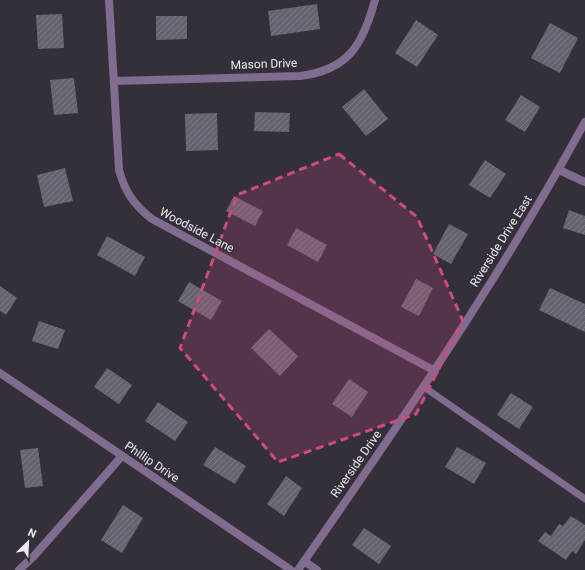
<svg xmlns="http://www.w3.org/2000/svg" width="585" height="570" viewBox="0 0 585 570" font-family="Roboto,sans-serif">
<defs>
<pattern id="building-hatch" width="6" height="6" patternUnits="userSpaceOnUse"><rect width="6" height="6" fill="#68626e"/><path d="M-1 1l2-2M0 6l6-6M5 7l2-2" fill="none" stroke="#7e7883"/></pattern>
</defs>
<rect width="100%" height="100%" fill="#352f3a"/>
<path fill="url(#building-hatch)" d="M 317,4 L 320,29 L 271,36 L 268,11 Z
M 62,14 L 64,48 L 38,49 L 36,15 Z
M 156,16 L 187,16 L 187,39 L 156,40 Z
M 416,20 L 438,35 L 417,67 L 395,53 Z
M 550,23 L 578,38 L 560,73 L 531,58 Z
M 74,78 L 78,113 L 54,115 L 50,80 Z
M 364,89 L 388,119 L 366,136 L 342,107 Z
M 521,95 L 540,107 L 525,132 L 505,120 Z
M 255,112 L 290,113 L 289,132 L 254,131 Z
M 217,113 L 218,150 L 186,151 L 185,114 Z
M 485,160 L 506,174 L 490,198 L 469,185 Z
M 65,168 L 73,201 L 44,207 L 37,175 Z
M 234,196 L 263,211 L 255,226 L 226,211 Z
M 569,210 L 585,216 L 585,235 L 563,228 Z
M 449,224 L 468,234 L 451,264 L 433,254 Z
M 296,228 L 327,245 L 318,262 L 287,245 Z
M 107,236 L 145,257 L 135,276 L 97,255 Z
M 416,279 L 433,288 L 419,316 L 401,307 Z
M 189,282 L 222,301 L 211,320 L 178,301 Z
M 0,286 L 17,298 L 6,315 L 0,311 Z
M 550,288 L 585,304 L 585,332 L 539,310 Z
M 39,321 L 65,330 L 58,349 L 32,341 Z
M 269,329 L 298,356 L 280,376 L 251,348 Z
M 107,368 L 132,385 L 119,404 L 94,387 Z
M 349,379 L 368,392 L 352,417 L 332,404 Z
M 511,393 L 533,407 L 519,429 L 497,415 Z
M 158,402 L 188,422 L 175,441 L 145,421 Z
M 215,447 L 246,466 L 235,484 L 203,465 Z
M 457,447 L 486,463 L 474,484 L 445,467 Z
M 38,448 L 43,486 L 25,488 L 20,450 Z
M 286,476 L 302,488 L 284,516 L 267,504 Z
M 123,505 L 143,518 L 122,553 L 101,540 Z
M 571,516 L 585,525 L 585,540 L 576,554 L 572,551 L 566,560 L 538,541 L 545,532 L 551,536 L 559,524 L 563,526 Z
M 364,528 L 391,546 L 379,564 L 352,545 Z"/>
<g fill="none" stroke-linecap="round" stroke-linejoin="round">
<path stroke="#7f6c8e" stroke-width="7" d="M 424,387 L 585,499"/>
<path stroke="#7f6c8e" stroke-width="8" d="M 109,0 L 119,170 C 125,192 134,205 152,219 L 435,371
M 114,81 L 300,76 C 349,70 363,44 375,0
M 559,170 L 585,182
M 0,373 L 291,570
M 304,561 L 317,570
M 19,570 L 34,556 L 122,456
M 298,570 C 399,425 500,278 585,122"/>
</g>
<path fill="#cc4c80" fill-opacity="0.2" stroke="#cc4c80" stroke-width="3" stroke-dasharray="8 5" stroke-linejoin="round" d="M 339,154 L 417,217 L 463,321 L 416,414 L 278,462 L 180,348 L 237,195 Z"/>
<g text-anchor="middle" dominant-baseline="central" stroke-width="3" stroke-linejoin="round" paint-order="stroke">
<g font-size="12" fill="#ece8ef" stroke="#352f3a">
<text transform="translate(264 64) rotate(-2)">Mason Drive</text>
<text transform="translate(197 230) rotate(28)">Woodside Lane</text>
<text transform="translate(501 241) rotate(-58)">Riverside Drive East</text>
<text transform="translate(152 462) rotate(34)">Phillip Drive</text>
<text transform="translate(356 464) rotate(-55)">Riverside Drive</text>
</g>
</g>
<g transform="translate(28 542) rotate(24)" stroke="#352f3a" stroke-width="3" paint-order="stroke">
<path d="M0-3L7 15L0 10L-7 15Z" fill="#ece8ef"/>
<text y="-6" font-size="11" font-weight="bold" text-anchor="middle" fill="#ece8ef">N</text>
</g>
</svg>
